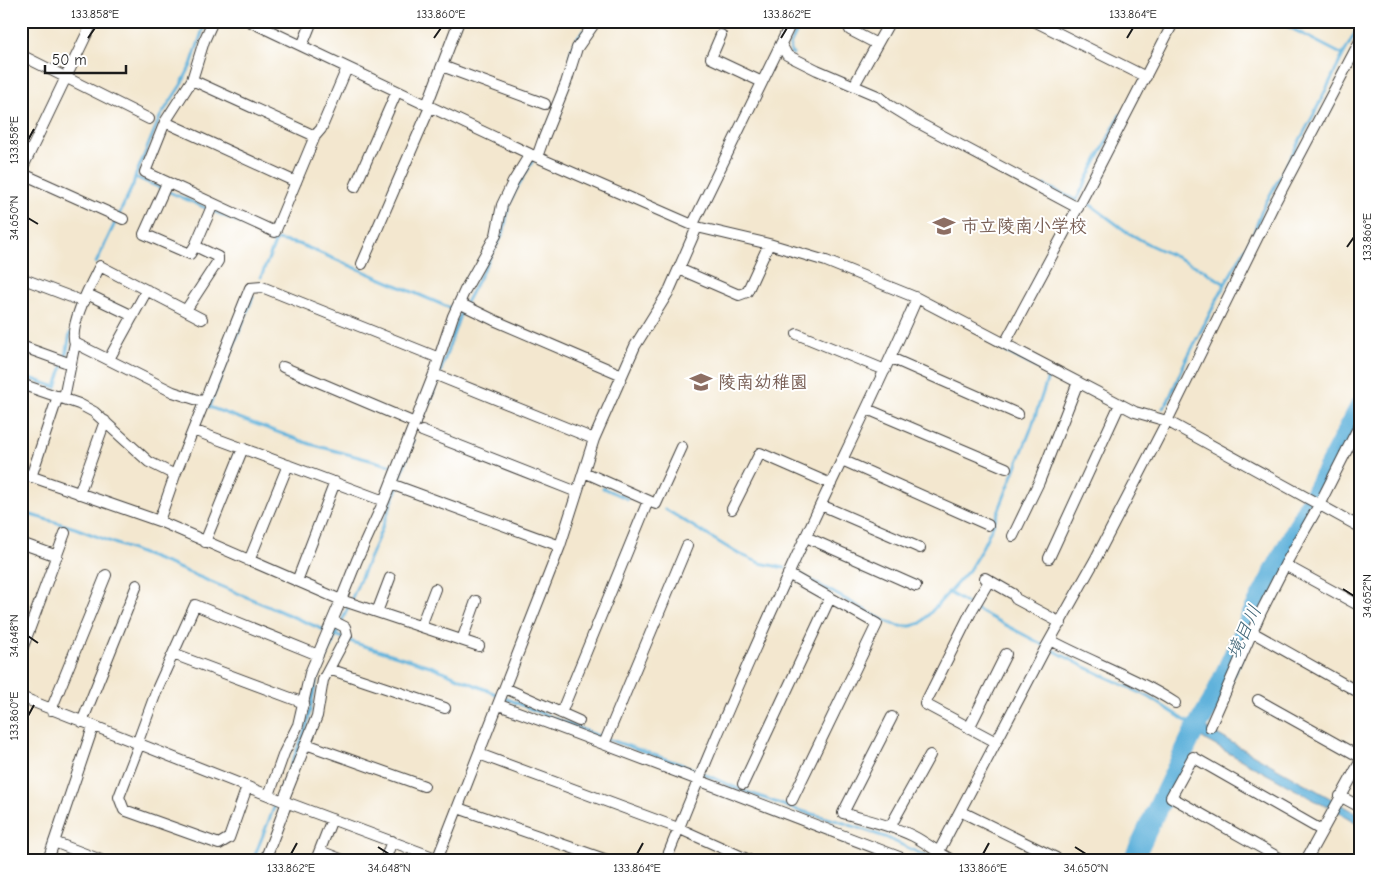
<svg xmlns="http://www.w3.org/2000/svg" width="1381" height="881" viewBox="0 0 1381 881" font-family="'Comic Neue','Klee One',sans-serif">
<rect width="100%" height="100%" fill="#fff"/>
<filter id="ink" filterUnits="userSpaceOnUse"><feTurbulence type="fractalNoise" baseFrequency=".02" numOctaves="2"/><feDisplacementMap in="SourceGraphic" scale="10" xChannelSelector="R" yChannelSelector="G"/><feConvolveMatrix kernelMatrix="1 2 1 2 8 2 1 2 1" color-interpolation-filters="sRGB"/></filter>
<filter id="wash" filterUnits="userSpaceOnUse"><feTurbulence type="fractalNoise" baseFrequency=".0096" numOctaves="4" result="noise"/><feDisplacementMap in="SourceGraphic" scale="20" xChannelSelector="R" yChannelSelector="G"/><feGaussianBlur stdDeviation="1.12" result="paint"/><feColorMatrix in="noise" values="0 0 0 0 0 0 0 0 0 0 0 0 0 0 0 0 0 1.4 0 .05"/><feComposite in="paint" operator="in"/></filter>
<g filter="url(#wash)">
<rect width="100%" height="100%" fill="#f3e7cf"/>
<path fill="#60b2db" stroke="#3e677c" d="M 1199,724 L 1360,815 L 1360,825 L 1328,806 L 1325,806 L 1207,741 L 1194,732 Z"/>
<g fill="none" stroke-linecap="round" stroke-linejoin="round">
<path stroke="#60b2db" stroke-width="3" d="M 1277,21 L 1343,55 L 1360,24
M 793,54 L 791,53 L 790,45 L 802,21
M 570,56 C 572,46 576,38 583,31
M 135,177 L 249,227 L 275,243 L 277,240 L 299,244 L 455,310
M 1044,185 L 1076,200
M 1084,200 L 1127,232 L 1150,245 L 1202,269 L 1225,284
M 1076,201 L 1120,115
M 96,263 L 133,185 L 135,177 L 160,117 L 181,85 L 191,65 L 204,26
M 261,277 L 275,243
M 253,297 L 209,407 L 310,444 L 396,467
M 21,375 L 56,387 L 66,356 L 70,333
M 1163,408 L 1168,401 L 1184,364 L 1225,284 L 1253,235 L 1262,210 L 1314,114 L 1343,55
M 420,422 L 430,402 L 461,312 L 504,231 L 508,210 L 514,193 L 533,160
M 603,488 L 628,499
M 665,509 L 735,552 L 760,563 L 785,568
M 21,512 L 75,528 L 171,565 L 355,643 L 433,667 L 531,709 L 596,735 L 689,767 L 731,786 L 794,809 L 838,821 L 885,837 L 934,860
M 798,573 L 883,620 L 899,626 L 911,626 L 921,623 L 969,570 L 981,550 L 993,525 L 1031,429 L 1049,374 L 997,347 L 998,345
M 948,592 L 979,611 L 1083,666 L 1149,697 L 1200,730
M 253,860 L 307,725 L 316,681 L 378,538 L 394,497 L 413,440
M 1358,860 L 1360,856"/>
<path stroke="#60b2db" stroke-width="20" d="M 1133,860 L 1192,735 L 1212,702 L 1254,610 L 1360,406"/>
</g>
</g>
<g filter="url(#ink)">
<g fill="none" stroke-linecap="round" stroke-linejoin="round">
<g stroke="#3c3a37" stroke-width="12">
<path id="street" d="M 249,21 L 530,154 L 697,227 L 769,244 L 826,261 L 917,298 L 1135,412 L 1167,421 L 1360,527
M 1034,21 L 1146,77
M 850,30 L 877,44
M 721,35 L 711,58 L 762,82
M 781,44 L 787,55 L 817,70 L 880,97 L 889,105 L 915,121 L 1078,208
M 302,46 L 312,21
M 21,55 L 149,119
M 442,66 L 545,104
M 192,80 L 315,136 L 275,232 L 145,172 L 165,122 Z
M 192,80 L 204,41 L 213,21
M 857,80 L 890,21
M 427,105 L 459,21
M 165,122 L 296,182
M 315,136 L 321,129 L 347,68
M 537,157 L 543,140 L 566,83 L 577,48 L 596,21
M 21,171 L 93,21
M 21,173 L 123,219
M 167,183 L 144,234 L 190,254 L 195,246 L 213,204
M 355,187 L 397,91
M 693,224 L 792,21
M 362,264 L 430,107
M 679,269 L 739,295 L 747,292 L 769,244
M 21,278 L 84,302
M 87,294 L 133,316
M 459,303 L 496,321 L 622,375
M 186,310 L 218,261 L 218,257 L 195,246
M 797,334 L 885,370
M 75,343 L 173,392 L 204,402
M 1005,343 L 1085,194 L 1174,21
M 21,346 L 71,364
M 439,358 L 453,316 L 465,290 L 496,235 L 502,205 L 513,182 L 530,154
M 891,358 L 1018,414
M 109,359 L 147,290
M 283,367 L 415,423
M 21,384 L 79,404 L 94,412 L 149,462 L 175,475
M 64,398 L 75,343 C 68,326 92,282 100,266 L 202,319
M 867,409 L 1006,468
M 422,431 L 577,492
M 842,460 L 988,525
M 584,472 L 656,504 L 682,447
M 21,473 L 159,521 L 341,600 L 357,560 L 384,501 L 193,430
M 31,477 L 58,396
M 391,484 L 560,546
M 79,494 L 105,421
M 384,501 L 434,374
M 821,505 L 920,548
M 732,509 L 760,453 L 831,484
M 159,521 L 175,475 L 250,288 L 262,287 L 439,358 L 434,374 L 594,439
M 1013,536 L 1039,482 L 1078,382
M 806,537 L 916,586
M 205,542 L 243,448
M 21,543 L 57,556
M 1049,558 L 1120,404
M 249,561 L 288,465
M 1285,565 L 1360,606
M 788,574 L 877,624 L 792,800
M 985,578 L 1013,594 L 1016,599 L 1061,623
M 297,581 L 335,482
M 989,581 L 972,610 L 925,704 L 996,742
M 377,612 L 390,578
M 421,626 L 435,589
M 1252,632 L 1360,693
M 462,640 L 476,601
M 1050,640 C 1091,662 1137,678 1175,703
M 21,652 L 65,533
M 173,654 L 304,703
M 329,669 L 445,708
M 505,688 L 579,721
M 21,697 L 283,801 L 441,860
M 1258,700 L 1360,757
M 499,705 C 635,755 770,808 907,860
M 51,710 L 106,575
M 561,713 L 648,501
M 892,717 L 843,813 C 866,820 891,825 913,836 C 927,843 938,853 952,860
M 82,722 L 137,585
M 1210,727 L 1261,612 L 1285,565 L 1319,505 L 1360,424
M 969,728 L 1006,654
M 137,744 L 158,687 L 195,605 L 318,655
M 306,744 L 424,786
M 604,744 L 687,546
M 139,745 L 119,797 L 124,810 L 219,844 L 229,838 L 247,787
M 479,754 L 678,828 L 749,860
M 743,784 L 830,598
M 269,795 L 284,753 L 298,725 L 310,673 L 341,600 L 479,646
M 1340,796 L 1360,807
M 283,801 L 317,716 L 323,680 L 347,635 L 345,627 L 333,621
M 458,808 L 607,860
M 960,811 L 1056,858
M 890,827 L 930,755
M 54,842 L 101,860
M 320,851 L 343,860
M 938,853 L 1045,649 L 1095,560 L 1167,421 L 1272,208 L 1360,41
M 48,860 L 93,727
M 265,860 L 287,802
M 316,860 L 332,819
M 385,860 L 392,841
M 437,860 L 560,546 L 594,439 L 635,346 L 669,291 L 697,227
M 666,860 C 704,764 745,669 788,575 C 830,482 877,391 917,298
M 1283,860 L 1171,797 L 1193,757 L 1321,830
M 1306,860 L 1360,762"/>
</g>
<use href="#street" stroke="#fff" stroke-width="10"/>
</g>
</g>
<path fill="none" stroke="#1c1c1c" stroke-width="2" d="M 88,38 L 95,28M 434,38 L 441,28M 781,38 L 787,28M 1127,38 L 1133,28M 28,140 L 34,129M 28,218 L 38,224M 1347,247 L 1354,237M 1343,589 L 1354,596M 28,636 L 38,643M 28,716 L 34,705M 378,847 L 389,854M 1075,847 L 1086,854M 291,854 L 297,843M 637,854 L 643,843M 983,854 L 989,843"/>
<defs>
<g id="school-bare" transform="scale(1.725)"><path d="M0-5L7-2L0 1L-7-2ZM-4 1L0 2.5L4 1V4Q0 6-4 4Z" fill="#8d6e63" stroke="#fff" stroke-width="2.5" paint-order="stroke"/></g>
</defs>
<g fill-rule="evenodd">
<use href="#school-bare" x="944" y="226"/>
<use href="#school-bare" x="701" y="382"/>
</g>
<g text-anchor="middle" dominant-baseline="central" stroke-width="4" stroke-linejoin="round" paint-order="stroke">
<g font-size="18" font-weight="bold" fill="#785e54" stroke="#fff" text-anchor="start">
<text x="961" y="226">市立陵南小学校</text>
<text x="718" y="382">陵南幼稚園</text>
</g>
<g font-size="19" font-style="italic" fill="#3b6072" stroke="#fff">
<text transform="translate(1244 632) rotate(-65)">境目川</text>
</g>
</g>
<rect width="1381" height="881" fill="none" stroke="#fff" stroke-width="55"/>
<path d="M45 65v8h81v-8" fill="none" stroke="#1c1c1c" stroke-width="2.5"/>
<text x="52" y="65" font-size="15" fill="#1c1c1c" stroke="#ffffff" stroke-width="4" paint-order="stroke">50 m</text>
<rect x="28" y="28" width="1326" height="826" fill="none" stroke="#1c1c1c" stroke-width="2"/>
<g font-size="12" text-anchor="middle" fill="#1c1c1c">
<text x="95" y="18">133.858°E</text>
<text x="441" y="18">133.860°E</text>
<text x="787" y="18">133.862°E</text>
<text x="1133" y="18">133.864°E</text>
<text transform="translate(14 140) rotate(-90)" y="4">133.858°E</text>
<text transform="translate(14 218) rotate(-90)" y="4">34.650°N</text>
<text transform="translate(1367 237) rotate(-90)" y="4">133.866°E</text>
<text transform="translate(1367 596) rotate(-90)" y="4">34.652°N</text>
<text transform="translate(14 636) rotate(-90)" y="4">34.648°N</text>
<text transform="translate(14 716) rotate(-90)" y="4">133.860°E</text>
<text x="291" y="872">133.862°E</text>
<text x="389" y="872">34.648°N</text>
<text x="637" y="872">133.864°E</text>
<text x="983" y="872">133.866°E</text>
<text x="1086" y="872">34.650°N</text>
</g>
</svg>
